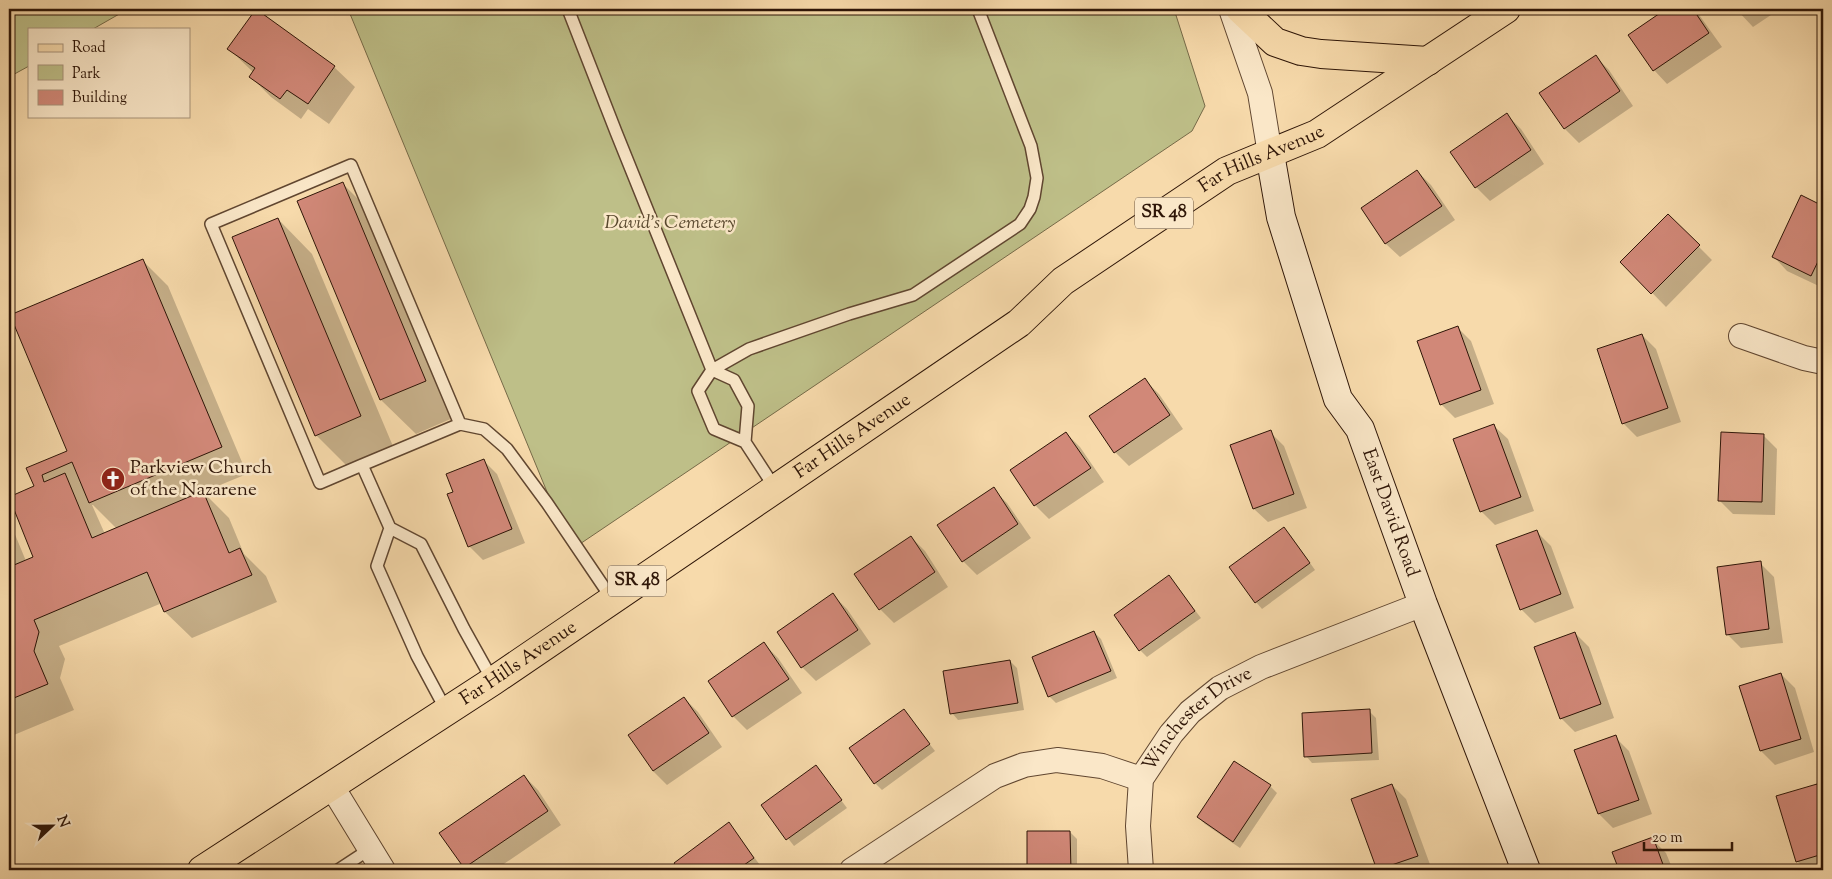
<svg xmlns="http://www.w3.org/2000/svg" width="1832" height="879" viewBox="0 0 1832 879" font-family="'Sorts Mill Goudy',serif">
<rect width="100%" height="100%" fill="#f7daab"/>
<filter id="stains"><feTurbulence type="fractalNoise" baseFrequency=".004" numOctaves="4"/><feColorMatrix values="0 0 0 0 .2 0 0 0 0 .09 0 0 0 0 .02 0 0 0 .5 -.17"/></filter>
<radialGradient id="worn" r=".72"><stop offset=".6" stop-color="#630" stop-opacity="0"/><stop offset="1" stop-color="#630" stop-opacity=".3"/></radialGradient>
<path fill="#bebf88" stroke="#766a48" d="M 9,9 L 128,9 L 93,29 L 29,29 L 29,66 L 9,77 Z
M 348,9 L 1174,9 L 1205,106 L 1192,131 L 571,550 Z"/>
<path fill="#0003" fill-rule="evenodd" d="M 1669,9 L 1695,9 L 1722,47 L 1667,84 L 1654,70 L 1630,35 Z
M 1736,9 L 1780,9 L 1753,27 Z
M 229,49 L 334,67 L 355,87 L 329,124 L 308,109 L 301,119 L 271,97 L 250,76 L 253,72 Z
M 1595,56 L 1609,70 L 1633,106 L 1579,143 L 1565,129 L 1541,93 Z
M 1507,115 L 1521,129 L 1544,164 L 1490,201 L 1476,187 Z
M 1417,171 L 1431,185 L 1455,220 L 1400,257 L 1386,244 L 1363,208 Z
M 343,184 L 377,218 L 460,415 L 416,434 L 381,400 Z
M 1802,197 L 1823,207 L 1823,288 L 1787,271 L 1774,257 Z
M 1668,216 L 1712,260 L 1666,307 L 1622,262 Z
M 278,219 L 312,254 L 395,451 L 351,470 L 316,435 Z
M 142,260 L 168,286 L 247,474 L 203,492 L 229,518 L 244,554 L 266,576 L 277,602 L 192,638 L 165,612 L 162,603 L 59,646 L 65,659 L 60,678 L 74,710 L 9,737 L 9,520 L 26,561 L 35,558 L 36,487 L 28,468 L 69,451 ZM 92,505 L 93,505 L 117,529 L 105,534 Z
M 1457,327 L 1471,341 L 1494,404 L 1455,418 L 1441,404 Z
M 1642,335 L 1656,349 L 1681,422 L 1637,437 L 1623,423 Z
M 1145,380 L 1159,394 L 1183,429 L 1129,466 L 1115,452 Z
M 1494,426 L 1508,439 L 1534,511 L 1495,525 L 1481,511 Z
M 1270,432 L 1284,446 L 1307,508 L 1268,522 L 1254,509 Z
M 1066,433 L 1080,447 L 1104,482 L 1049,519 L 1035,505 L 1012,470 Z
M 1763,435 L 1777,449 L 1775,515 L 1733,514 L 1719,500 Z
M 483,460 L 497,474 L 525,543 L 483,560 L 469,546 Z
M 993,489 L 1007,503 L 1031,538 L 977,575 L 963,561 Z
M 1284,529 L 1291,536 L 1315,570 L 1262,609 L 1256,602 Z
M 1537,532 L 1551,546 L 1574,608 L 1535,623 L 1521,609 Z
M 911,537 L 925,551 L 948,587 L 894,623 L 880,609 L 856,574 Z
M 1760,563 L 1774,577 L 1783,643 L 1741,648 L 1727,634 Z
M 1169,577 L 1201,618 L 1147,657 L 1140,650 Z
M 833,595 L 847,609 L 871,644 L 816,681 L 802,667 L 778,632 Z
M 1094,632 L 1101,639 L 1117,678 L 1056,703 L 1049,696 Z
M 1575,633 L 1589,647 L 1614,718 L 1575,732 L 1561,718 Z
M 764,644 L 778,658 L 802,693 L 747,730 L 733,716 L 710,681 Z
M 1010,661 L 1017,668 L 1024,710 L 958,720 L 952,713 Z
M 1781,674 L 1795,688 L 1814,752 L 1775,765 L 1761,751 Z
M 684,698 L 698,712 L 722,747 L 667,785 L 653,771 Z
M 903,710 L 935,751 L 882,790 L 875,783 Z
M 1369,711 L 1376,718 L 1379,760 L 1312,763 L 1306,756 Z
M 1615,737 L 1629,751 L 1652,814 L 1613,828 L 1599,814 L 1576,751 Z
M 816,767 L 847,808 L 794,846 L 762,805 Z
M 524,776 L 538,790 L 561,825 L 495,870 L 467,870 L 441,833 Z
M 1392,785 L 1406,799 L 1432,870 L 1378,870 L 1352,799 Z
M 1817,785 L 1823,791 L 1823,870 L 1806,870 L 1797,861 Z
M 1270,786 L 1277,793 L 1240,848 L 1205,824 L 1198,817 Z
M 729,824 L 760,865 L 753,870 L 681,870 L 675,863 Z
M 1070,832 L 1077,839 L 1077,870 L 1029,870 L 1028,833 Z
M 1652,839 L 1666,853 L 1673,870 L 1620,870 L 1613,853 Z"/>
<path fill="#d18878" stroke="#2e1507" d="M 256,9 L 335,66 L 308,104 L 287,90 L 280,99 L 249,77 L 255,68 L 227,49 Z
M 1666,9 L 1693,9 L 1709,33 L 1653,71 L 1628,35 Z
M 1735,9 L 1746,9 L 1738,14 Z
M 1596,55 L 1620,91 L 1564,129 L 1539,93 Z
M 1507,113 L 1531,150 L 1475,188 L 1450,152 Z
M 1417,170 L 1442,206 L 1385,244 L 1361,208 Z
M 343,182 L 426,381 L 380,400 L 297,201 Z
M 1801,195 L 1823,206 L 1823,251 L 1811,276 L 1772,257 Z
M 1668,214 L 1700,245 L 1651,294 L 1620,262 Z
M 278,218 L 361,416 L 315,436 L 232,237 Z
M 143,259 L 222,447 L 89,503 L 72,462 L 42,475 L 44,482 L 65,473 L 92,538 L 203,491 L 229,553 L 240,548 L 252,575 L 164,612 L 147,572 L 34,620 L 39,632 L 34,651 L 48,684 L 9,700 L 9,553 L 14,565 L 33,557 L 9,497 L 34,486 L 26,468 L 67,451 L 10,315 Z
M 1458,326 L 1481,390 L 1440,405 L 1417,341 Z
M 1642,334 L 1668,408 L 1622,424 L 1597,349 Z
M 1145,378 L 1170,415 L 1114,453 L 1089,416 Z
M 1494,424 L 1521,497 L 1480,512 L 1453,439 Z
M 1271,430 L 1294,494 L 1253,509 L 1230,445 Z
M 1066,432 L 1091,468 L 1034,506 L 1010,470 Z
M 1721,432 L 1764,434 L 1762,502 L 1718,501 Z
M 484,459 L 512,529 L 468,547 L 447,494 L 453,492 L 446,474 Z
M 994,487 L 1018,524 L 962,562 L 937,525 Z
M 1284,527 L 1310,563 L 1255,603 L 1229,567 Z
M 1537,530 L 1561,594 L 1520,610 L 1496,545 Z
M 911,536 L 935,572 L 879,610 L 854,574 Z
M 1761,561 L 1769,629 L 1726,635 L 1717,567 Z
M 1169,575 L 1195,611 L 1139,651 L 1114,615 Z
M 833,593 L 858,630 L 801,668 L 777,632 Z
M 1094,631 L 1111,671 L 1048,697 L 1032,657 Z
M 1575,632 L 1601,704 L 1560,719 L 1534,647 Z
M 764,642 L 789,679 L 732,717 L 708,681 Z
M 1010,660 L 1018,703 L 950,714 L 943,671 Z
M 1781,673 L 1801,739 L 1760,751 L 1739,686 Z
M 684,697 L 709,733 L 653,771 L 628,735 Z
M 904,709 L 930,744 L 874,784 L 849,748 Z
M 1370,709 L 1372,753 L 1304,757 L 1302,713 Z
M 1616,735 L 1639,800 L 1598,814 L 1574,750 Z
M 1234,761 L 1271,785 L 1233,842 L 1197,817 Z
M 816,765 L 842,800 L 786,840 L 761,805 Z
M 524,775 L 548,811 L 464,868 L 439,833 Z
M 1392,784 L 1418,856 L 1377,870 L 1351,799 Z
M 1817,784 L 1823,802 L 1823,854 L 1796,862 L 1776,796 Z
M 729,822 L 754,858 L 737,870 L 679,870 L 674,863 Z
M 1027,831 L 1070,831 L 1071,870 L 1027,870 Z
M 1653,837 L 1665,870 L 1619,870 L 1612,852 Z"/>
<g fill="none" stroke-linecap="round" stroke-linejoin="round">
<g stroke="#604630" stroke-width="14">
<path id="lane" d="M 568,9 L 616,132 L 712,370 L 749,349 L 849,314 L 913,295 L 1020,224 L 1030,209 L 1034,197 L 1037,178 L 1031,146 L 978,9
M 460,424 L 484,429 L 507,449 L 547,503 L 612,599
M 745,442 L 748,406 L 734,380 L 712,370 L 698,391 L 714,429 L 745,442 L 775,488
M 362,465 L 320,483 L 211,224 L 351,165 L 460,424 L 362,465 L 390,528
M 446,710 L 417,656 L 377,566 L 390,528 L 421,544 L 464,629 L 493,681
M 338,870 L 370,849"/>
</g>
<g stroke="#604630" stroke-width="26">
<g id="street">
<path d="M 1231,9 L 1260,93 L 1270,154"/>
<path d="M 1741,336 L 1804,358 L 1823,362"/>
<path d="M 331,785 L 383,870"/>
<path d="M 852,870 L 995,776 L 1024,765 L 1057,760 L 1102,766 L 1141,779"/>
<path id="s1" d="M 1141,870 L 1138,826 L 1141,779 L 1171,734 L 1190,712 L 1220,688 L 1261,667 L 1423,604"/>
</g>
</g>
<g stroke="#2e1507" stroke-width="30">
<g id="secondary">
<path id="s2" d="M 1270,154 L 1281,217 L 1338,399 L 1360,429 L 1423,604 L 1526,870"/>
</g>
</g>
<g stroke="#2e1507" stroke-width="30">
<g id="primary">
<path d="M 1240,9 L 1275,42 L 1301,51 L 1321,54 L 1428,61"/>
<path id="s3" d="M 202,870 L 493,681 L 1019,323 L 1063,281 L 1227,171 L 1317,134 L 1506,9"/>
</g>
</g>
<use href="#lane" stroke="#fae7c8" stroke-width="11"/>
<use href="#street" stroke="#fae7c8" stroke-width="24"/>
<use href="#secondary" stroke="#fae7c8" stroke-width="28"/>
<use href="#primary" stroke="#f7daab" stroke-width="28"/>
</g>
<defs>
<g id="church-disc" transform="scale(1.25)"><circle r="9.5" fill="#8f2418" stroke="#fae7c8"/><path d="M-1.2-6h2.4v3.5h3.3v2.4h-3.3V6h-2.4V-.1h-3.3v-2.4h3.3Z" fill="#fff"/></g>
</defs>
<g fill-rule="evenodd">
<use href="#church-disc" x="113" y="479"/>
</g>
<g text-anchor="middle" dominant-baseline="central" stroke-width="5" stroke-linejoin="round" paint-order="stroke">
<g fill="#fae7c8" stroke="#6b5441" stroke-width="1">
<rect x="1135" y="197.5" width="58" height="31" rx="4"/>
<rect x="608" y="565.5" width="58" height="31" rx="4"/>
</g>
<g font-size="18" font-weight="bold" fill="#2e1507">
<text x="1164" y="213">SR 48</text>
<text x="637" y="581">SR 48</text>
</g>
<g font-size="19" fill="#2e1507" stroke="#fae7c8">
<text stroke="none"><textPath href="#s3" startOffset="1278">Far Hills Avenue</textPath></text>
<text stroke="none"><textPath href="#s3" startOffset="782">Far Hills Avenue</textPath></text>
<text stroke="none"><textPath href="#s2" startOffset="381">East David Road</textPath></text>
<text stroke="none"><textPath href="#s3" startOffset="378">Far Hills Avenue</textPath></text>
<text stroke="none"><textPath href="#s1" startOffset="175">Winchester Drive</textPath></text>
</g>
<g font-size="19" font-style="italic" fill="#59482e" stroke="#fae7c8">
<text x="670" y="223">David's Cemetery</text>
</g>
<g font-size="19" fill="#2e1507" stroke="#fae7c8" text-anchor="start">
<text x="130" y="468">Parkview Church<tspan x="130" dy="22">of the Nazarene</tspan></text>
</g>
</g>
<rect width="1832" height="879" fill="none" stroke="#f7daab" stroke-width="30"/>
<rect x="10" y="10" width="1812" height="859" fill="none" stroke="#2e1507" stroke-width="2.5"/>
<rect x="15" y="15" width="1802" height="849" fill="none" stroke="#2e1507"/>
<rect x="28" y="28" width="162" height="90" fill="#fae7c8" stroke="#a8937b"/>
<rect x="38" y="44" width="25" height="8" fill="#f7daab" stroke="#a8937b"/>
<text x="72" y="52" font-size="15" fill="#2e1507">Road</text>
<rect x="38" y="65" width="25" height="15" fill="#bebf88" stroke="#a8937b"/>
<text x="72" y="78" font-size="15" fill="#2e1507">Park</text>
<rect x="38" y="90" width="25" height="15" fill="#d18878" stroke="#a8937b"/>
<text x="72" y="102" font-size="15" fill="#2e1507">Building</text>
<g transform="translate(52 826) rotate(68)" stroke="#fae7c8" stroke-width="4" paint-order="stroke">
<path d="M0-4L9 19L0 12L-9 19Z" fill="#2e1507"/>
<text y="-8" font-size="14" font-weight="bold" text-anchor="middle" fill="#2e1507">N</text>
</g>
<path d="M1644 842v8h88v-8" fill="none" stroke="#2e1507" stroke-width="2.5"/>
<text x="1652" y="842" font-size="15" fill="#2e1507" stroke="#fae7c8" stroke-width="4" paint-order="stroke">20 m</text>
<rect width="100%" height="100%" filter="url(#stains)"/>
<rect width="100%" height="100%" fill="url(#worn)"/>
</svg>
